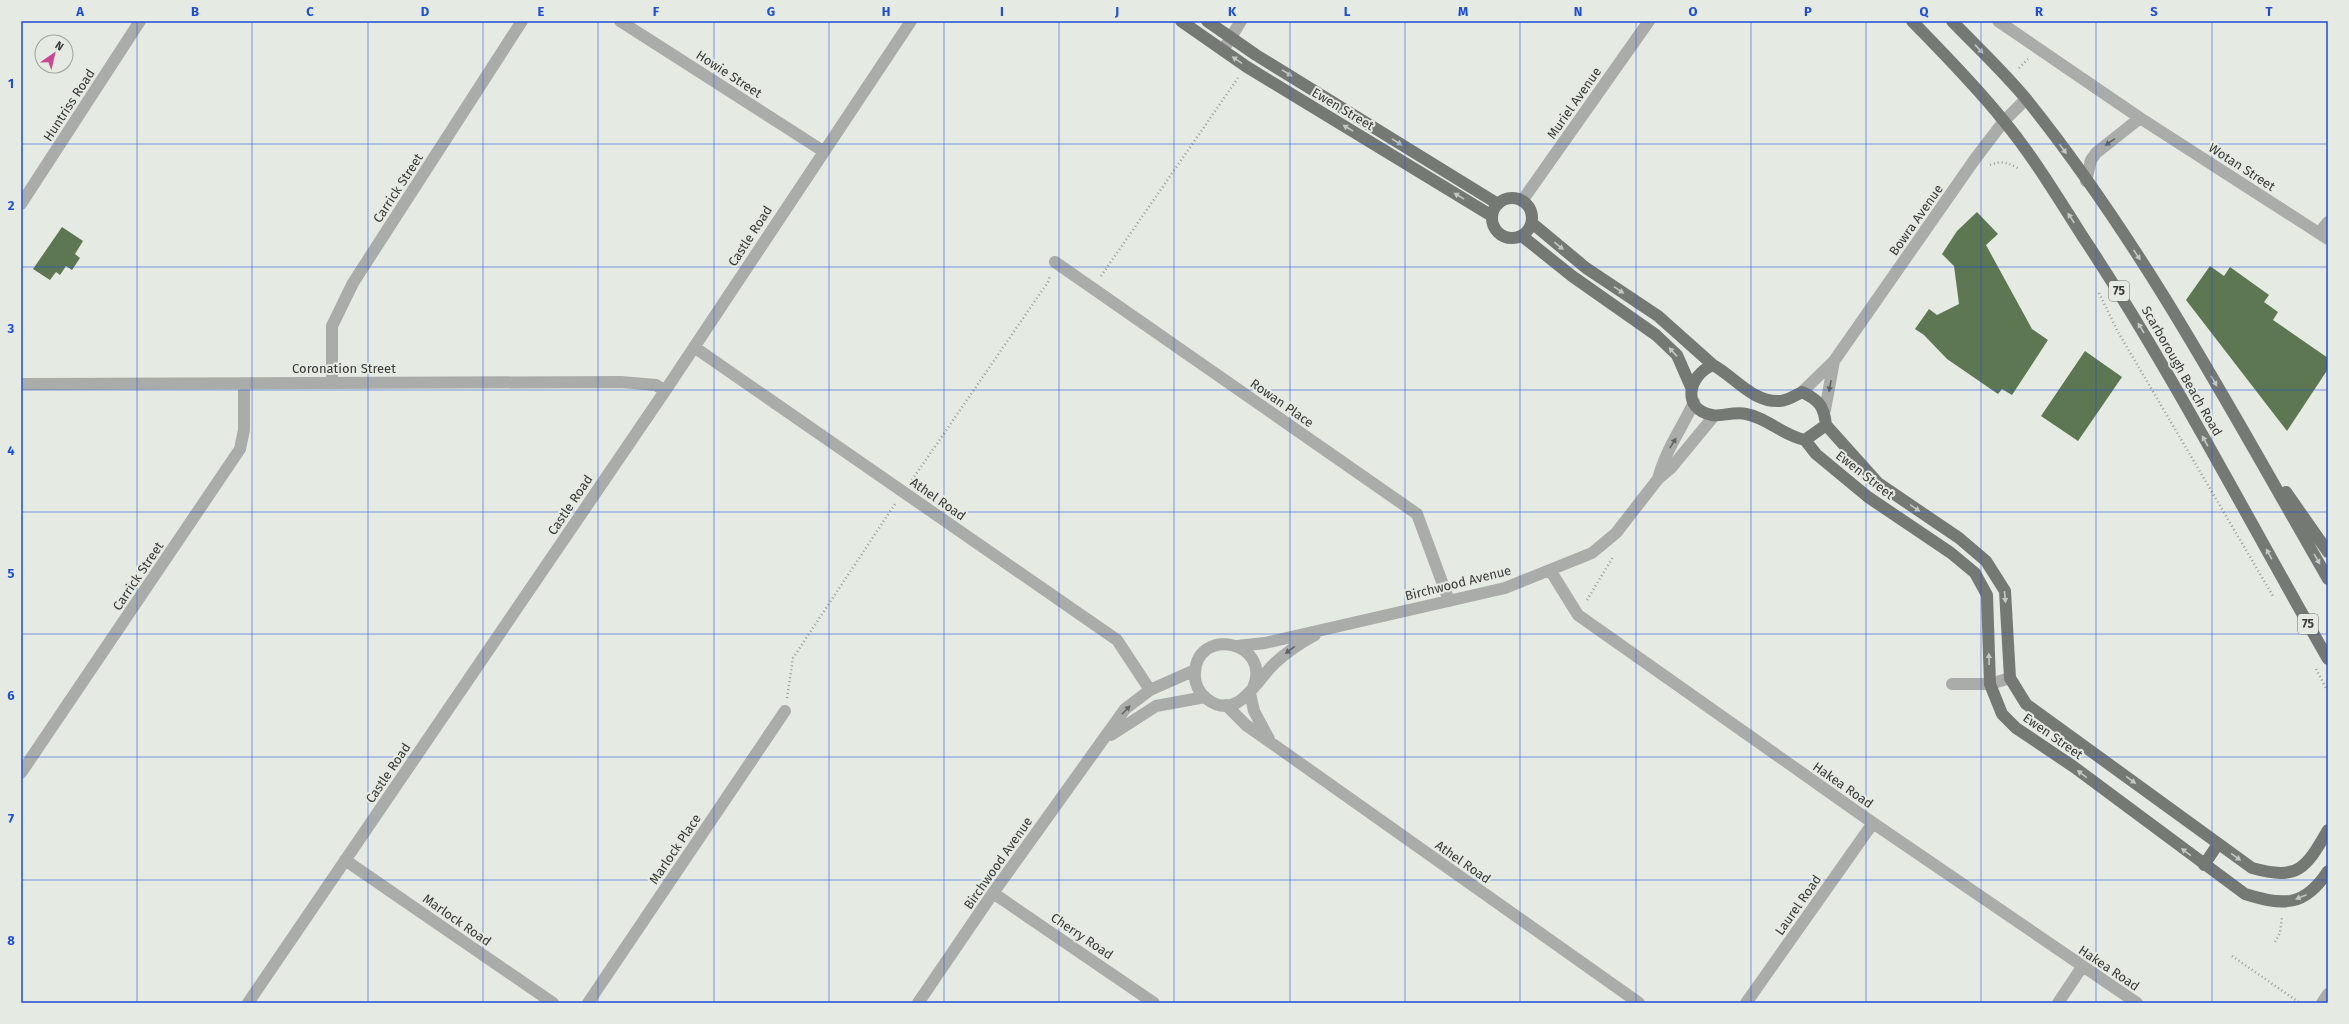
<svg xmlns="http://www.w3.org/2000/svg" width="2349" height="1024" viewBox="0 0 2349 1024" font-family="'Fira Sans',sans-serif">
<rect width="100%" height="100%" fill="#e5eae3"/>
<path fill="#5c7751" d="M 1977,212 L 1998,234 L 1986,245 L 2032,329 L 2048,340 L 2012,395 L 2002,389 L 1998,394 L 1947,359 L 1924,335 L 1915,329 L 1929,309 L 1937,315 L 1959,304 L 1954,266 L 1942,254 L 1957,231 Z
M 62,227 L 83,241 L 75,254 L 80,258 L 72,270 L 66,266 L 60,275 L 56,272 L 50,280 L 33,269 Z
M 2210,266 L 2224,276 L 2230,267 L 2269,295 L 2264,302 L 2278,312 L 2273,320 L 2328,358 L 2328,369 L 2287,431 L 2186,300 Z
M 2085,351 L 2122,377 L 2078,441 L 2041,416 Z"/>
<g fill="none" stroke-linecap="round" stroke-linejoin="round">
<path stroke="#999d98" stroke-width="2.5" stroke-dasharray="1 3" stroke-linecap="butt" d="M 2019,68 L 2028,59
M 1990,165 C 2000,160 2010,163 2019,169
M 1101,276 L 1238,78
M 2099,293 L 2118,332 L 2273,596
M 912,480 L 1048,282 L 1050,276
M 1587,600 L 1613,557
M 2316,669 L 2328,692
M 787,698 L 793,658 L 895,504
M 2275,942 L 2280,933 L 2282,917
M 2232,956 L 2300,1003"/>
<path stroke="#aaaca9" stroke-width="12" d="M 620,21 L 823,151
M 1998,21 L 2140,118 L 2328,239
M 1223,50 L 1241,21
M 2086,181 L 2091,160 L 2096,153 L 2140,118
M 1522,201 L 1649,21
M 21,204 L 140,21
M 2319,233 L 2328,222
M 1055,262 L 1417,514 L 1449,601
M 694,347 L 1117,640 L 1150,690
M 332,382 L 332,326 L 353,283 L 522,21
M 21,384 L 621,382 L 656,385 L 665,391
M 1802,392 L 1834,361 L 1975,159 L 2004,121 L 2026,99
M 1825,410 L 1834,361
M 1658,479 C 1665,451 1682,428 1694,402
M 1550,570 L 1578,615 L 1873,823 L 2137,1003
M 1237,646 L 1265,643 L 1505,588 L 1592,553 L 1616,533 L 1658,479 L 1671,468 L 1714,416
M 1952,684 L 1990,684 L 2010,678
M 1253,688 C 1273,642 1197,625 1195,673 C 1194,683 1199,693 1207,699 C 1238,723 1257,679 1275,663 C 1288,651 1300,643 1315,635
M 1250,693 L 1254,711 L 1269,739
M 1226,705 L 1246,725 L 1639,1003
M 1111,735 L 1156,706 L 1205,697
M 21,773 L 240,449 L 244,430 L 244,384
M 345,860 L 553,1003
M 993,893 L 1154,1003
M 248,1003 L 665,391 L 911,21
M 588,1003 L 785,711
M 918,1003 L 993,893 L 1125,709 L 1150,690 L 1195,670
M 1746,1003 L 1873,823
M 2058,1003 L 2082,967
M 2322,1003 L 2328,994"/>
<path stroke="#757974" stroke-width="12" d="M 1181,21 L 1247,67 L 1492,216
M 1207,21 L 1256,55 L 1498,204
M 1912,21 C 1943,53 1975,85 2003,120 C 2033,156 2058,198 2083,237 C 2173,373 2247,518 2328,659
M 1952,21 C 1977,47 2004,72 2027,100 C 2145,247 2234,416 2328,579
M1492 218a20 20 0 1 1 40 0a20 20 0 1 1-40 0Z
M 1532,223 L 1586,268 L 1658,316 L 1713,365
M 1522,236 L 1572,276 L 1656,335 L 1677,355 L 1691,387
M 1713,365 C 1735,377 1753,403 1780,401 C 1787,401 1796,395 1802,392 C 1819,400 1824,406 1826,425 L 1805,440 C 1782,435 1768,418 1746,414 C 1736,411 1719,417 1712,415 C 1681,409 1688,375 1713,365 Z
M 1826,425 L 1878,483 L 1959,538 L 1986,561 L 2005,591 L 2010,678 L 2026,704 L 2252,868 C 2299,881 2306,868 2328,830
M 1805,440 L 1816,454 L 1868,497 L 1951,553 L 1975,573 L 1987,595 L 1990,684 L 2002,714 L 2016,728 L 2074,767 L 2245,894 C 2283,906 2305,907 2328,871
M 2286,492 L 2328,552
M 2204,865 L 2218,844"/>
</g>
<defs><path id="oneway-solid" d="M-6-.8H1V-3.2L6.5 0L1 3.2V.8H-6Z"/></defs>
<g fill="#c3c8c2">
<use href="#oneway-solid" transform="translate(1979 49) rotate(47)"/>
<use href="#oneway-solid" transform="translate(1237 60) rotate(-145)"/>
<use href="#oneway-solid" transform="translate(1287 73) rotate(32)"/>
<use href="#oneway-solid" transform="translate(1348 128) rotate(-149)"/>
<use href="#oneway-solid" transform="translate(1397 142) rotate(32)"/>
<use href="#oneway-solid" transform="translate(2063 149) rotate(54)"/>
<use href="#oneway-solid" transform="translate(1459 196) rotate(-149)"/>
<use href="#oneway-solid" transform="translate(2071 218) rotate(-123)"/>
<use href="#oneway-solid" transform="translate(1559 246) rotate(39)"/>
<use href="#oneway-solid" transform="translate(2137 255) rotate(56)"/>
<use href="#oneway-solid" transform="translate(1619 290) rotate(34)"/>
<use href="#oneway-solid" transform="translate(2141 328) rotate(-121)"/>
<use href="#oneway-solid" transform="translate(1673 352) rotate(-133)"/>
<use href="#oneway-solid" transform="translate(2214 381) rotate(60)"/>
<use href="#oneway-solid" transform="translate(2205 441) rotate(-119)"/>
<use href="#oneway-solid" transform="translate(1915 508) rotate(34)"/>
<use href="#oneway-solid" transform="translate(2269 554) rotate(-119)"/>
<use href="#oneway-solid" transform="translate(2317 559) rotate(60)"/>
<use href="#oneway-solid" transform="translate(2005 597) rotate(85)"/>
<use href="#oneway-solid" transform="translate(1989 659) rotate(-92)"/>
<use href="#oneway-solid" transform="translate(2082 774) rotate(-143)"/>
<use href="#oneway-solid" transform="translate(2131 780) rotate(36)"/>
<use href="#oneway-solid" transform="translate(2186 852) rotate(-143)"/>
<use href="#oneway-solid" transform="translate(2236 857) rotate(36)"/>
<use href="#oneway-solid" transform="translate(2301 897) rotate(158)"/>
</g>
<g fill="#616360">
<use href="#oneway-solid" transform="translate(2110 142) rotate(146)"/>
<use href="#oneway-solid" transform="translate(1830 386) rotate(101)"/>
<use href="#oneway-solid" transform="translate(1673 443) rotate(-58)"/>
<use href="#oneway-solid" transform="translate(1290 650) rotate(142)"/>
<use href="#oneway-solid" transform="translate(1126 710) rotate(-46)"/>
</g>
<path fill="none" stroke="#1d4ed8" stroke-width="1" stroke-opacity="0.55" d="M 137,21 L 137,1003M 252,21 L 252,1003M 368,21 L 368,1003M 483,21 L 483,1003M 598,21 L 598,1003M 714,21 L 714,1003M 829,21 L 829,1003M 944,21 L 944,1003M 1059,21 L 1059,1003M 1174,21 L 1174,1003M 1290,21 L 1290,1003M 1405,21 L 1405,1003M 1520,21 L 1520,1003M 1636,21 L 1636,1003M 1751,21 L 1751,1003M 1866,21 L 1866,1003M 1981,21 L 1981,1003M 2096,21 L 2096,1003M 2212,21 L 2212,1003M 21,144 L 2328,144M 21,267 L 2328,267M 21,390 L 2328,390M 21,512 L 2328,512M 21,634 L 2328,634M 21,757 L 2328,757M 21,880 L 2328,880"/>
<g text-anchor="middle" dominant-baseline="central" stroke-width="4" stroke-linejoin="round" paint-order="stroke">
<g fill="#e5eae3" stroke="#6d706c" stroke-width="1">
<rect x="2109" y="281" width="20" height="20" rx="3"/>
<rect x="2298" y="614" width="20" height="20" rx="3"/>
</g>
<g font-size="12" font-weight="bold" fill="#393b39">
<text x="2119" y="291">75</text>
<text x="2308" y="624">75</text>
</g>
<g font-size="13" fill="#393b39" stroke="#e5eae3">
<text transform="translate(729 74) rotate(33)">Howie Street</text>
<text transform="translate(1574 103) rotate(-55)">Muriel Avenue</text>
<text transform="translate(69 105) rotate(-57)">Huntriss Road</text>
<text transform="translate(1343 109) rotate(31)">Ewen Street</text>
<text transform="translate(2242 167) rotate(33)">Wotan Street</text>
<text transform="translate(398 188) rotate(-57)">Carrick Street</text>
<text transform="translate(1916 220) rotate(-55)">Bowra Avenue</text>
<text transform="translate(750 236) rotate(-57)">Castle Road</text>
<text x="344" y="368">Coronation Street</text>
<text transform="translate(2182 371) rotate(60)">Scarborough Beach Road</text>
<text transform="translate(1282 403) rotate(35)">Rowan Place</text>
<text transform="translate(1865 475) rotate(38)">Ewen Street</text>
<text transform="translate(938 499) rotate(35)">Athel Road</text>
<text transform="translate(570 505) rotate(-56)">Castle Road</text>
<text transform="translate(138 576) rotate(-56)">Carrick Street</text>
<text transform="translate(1458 583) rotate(-14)">Birchwood Avenue</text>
<text transform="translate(2053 736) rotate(35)">Ewen Street</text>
<text transform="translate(388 773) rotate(-56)">Castle Road</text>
<text transform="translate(1843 785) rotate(35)">Hakea Road</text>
<text transform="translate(675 849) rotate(-56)">Marlock Place</text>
<text transform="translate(1463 862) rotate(35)">Athel Road</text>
<text transform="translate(998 863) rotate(-55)">Birchwood Avenue</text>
<text transform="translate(1798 905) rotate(-55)">Laurel Road</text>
<text transform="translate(457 920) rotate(35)">Marlock Road</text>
<text transform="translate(1082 936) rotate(34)">Cherry Road</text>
<text transform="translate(2109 968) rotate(34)">Hakea Road</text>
</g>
</g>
<rect width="2349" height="1024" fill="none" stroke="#e5eae3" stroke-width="44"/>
<g transform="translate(54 54) rotate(34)"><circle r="19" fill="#e5eae3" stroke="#a0a49f"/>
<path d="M0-3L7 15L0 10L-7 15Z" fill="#c74793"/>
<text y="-6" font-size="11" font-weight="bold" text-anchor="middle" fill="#393b39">N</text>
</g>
<rect x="22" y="22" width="2305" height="980" fill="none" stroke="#1d4ed8" stroke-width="1.5"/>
<g font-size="13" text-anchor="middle" font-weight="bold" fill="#1d4ed8">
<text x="80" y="16">A</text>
<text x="195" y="16">B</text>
<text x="310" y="16">C</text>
<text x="425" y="16">D</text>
<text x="541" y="16">E</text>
<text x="656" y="16">F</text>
<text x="771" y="16">G</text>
<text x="886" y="16">H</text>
<text x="1002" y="16">I</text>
<text x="1117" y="16">J</text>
<text x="1232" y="16">K</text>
<text x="1347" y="16">L</text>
<text x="1463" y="16">M</text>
<text x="1578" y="16">N</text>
<text x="1693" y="16">O</text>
<text x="1808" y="16">P</text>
<text x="1924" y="16">Q</text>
<text x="2039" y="16">R</text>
<text x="2154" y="16">S</text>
<text x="2269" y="16">T</text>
<text x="11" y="88">1</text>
<text x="11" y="210">2</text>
<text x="11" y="333">3</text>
<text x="11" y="455">4</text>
<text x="11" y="578">5</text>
<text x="11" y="700">6</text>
<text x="11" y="823">7</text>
<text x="11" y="945">8</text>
</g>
</svg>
